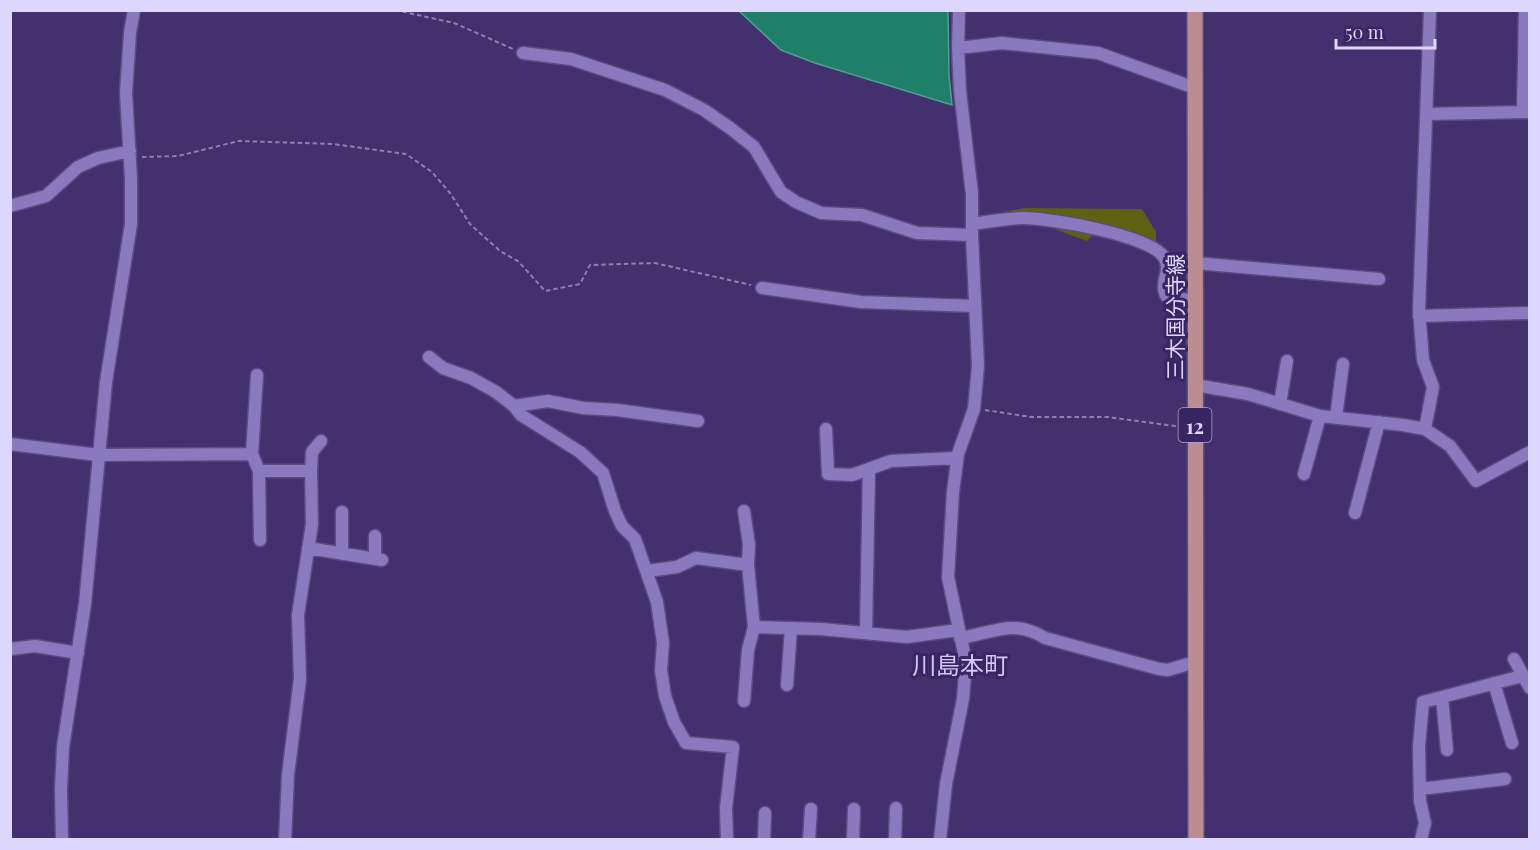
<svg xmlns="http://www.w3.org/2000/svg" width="1540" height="850" viewBox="0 0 1540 850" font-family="'Playfair Display','Noto Sans JP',serif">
<rect width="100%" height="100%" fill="#42306f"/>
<path fill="#5d6212" d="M 1024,208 L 1142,209 L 1156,232 L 1156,246 L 1100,227 L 1087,241 L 1038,223 L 989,219 L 1004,212 Z"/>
<path fill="#1e8069" stroke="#579a95" stroke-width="1.5" d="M 739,11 L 948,11 L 949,75 L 952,105 L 815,63 L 781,50 Z"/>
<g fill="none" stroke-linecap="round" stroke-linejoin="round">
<g stroke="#5b4b82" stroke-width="15">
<path id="street" d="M 958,48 L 1002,43 L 1098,53 L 1195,88
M 523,53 L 571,59 L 665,90 L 704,110 L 730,128 L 754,147 L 781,192 L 796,202 L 821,213 L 862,215 L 917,233 L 972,235
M 1523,112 L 1525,10
M 1427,114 L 1530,112
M 10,206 L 46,196 L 78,167 L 98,158 L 130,151
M 972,224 C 988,222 1006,218 1023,218 C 1050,218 1149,235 1164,257 C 1173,270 1158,283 1167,297 L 1195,301
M 1195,263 L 1379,279
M 762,288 L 861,302 L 974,306
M 1419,316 L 1530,313
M 429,357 L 443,368 L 471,378 L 496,392 L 514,406 L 521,415 L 580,452 L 603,473 L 615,511 L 622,526 L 635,539 L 657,602 L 663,643 L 661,670 L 665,696 L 674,722 L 686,743 L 733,747 L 726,808 L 727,840
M 257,375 L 252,454 L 259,471 L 260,540
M 1195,385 L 1248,394 L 1320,416 L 1403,425 L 1425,429 L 1450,446 L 1476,481 L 1530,452
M 1280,404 L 1287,361
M 514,406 L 548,401 L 583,408 L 617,410 L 698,421
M 1336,417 L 1343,364
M 826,429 L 828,474 L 852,475 L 891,461 L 957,458
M 1425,429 L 1433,387 L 1423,360 L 1419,310 L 1430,10
M 10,444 L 98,455 L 252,454
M 259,471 L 311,471
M 1304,474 L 1320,416
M 342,512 L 342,554
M 1355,513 L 1379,422
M 375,536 L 375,559
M 308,548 L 382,560
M 647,571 L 677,567 L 696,558 L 748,565
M 754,627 L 821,629 L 907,637 L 958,630
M 866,633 L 869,469
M 960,638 C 993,633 1013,618 1045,638 L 1159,669 L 1168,670 L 1195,662
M 10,649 L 35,646 L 78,653
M 1514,659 L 1530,688
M 1494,683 L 1512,743
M 787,685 L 791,628
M 1442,697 L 1447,750
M 744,701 L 748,650 L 754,627 L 748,565 L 749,545 L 744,511
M 1420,789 L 1505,779
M 62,840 L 61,789 L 63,747 L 85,604 L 106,382 L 131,224 L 131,179 L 126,93 L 130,33 L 134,10
M 285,840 L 288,775 L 300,679 L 298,615 L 312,524 L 311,471 L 312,452 L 321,441
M 764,840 L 765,813
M 809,840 L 811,809
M 853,840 L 854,809
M 895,840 L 896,808
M 940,840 L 946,784 L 963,699 L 965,674 L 964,653 L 948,577 L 953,492 L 958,454 L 974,409 L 978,366 L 972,235 L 972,194 L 960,91 L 958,48 L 959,10
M 1421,840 L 1425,823 L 1420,801 L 1419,746 L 1423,702 L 1522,676"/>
</g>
<g stroke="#5b4b82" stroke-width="18">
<path id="primary" d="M 1195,10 L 1196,840"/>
</g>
<path stroke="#8d81b4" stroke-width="2" stroke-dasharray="4.5 3" stroke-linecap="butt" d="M 395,10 L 454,23 L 513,49
M 142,157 L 178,156 L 239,141 L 333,144 L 406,154 L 432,172 L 450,193 L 470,224 L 500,251 L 519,262 L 545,291 L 580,284 L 590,265 L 655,263 L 751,285
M 985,410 L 1031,417 L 1108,417 L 1182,427"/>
<use href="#street" stroke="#897ac0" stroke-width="12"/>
<use href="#primary" stroke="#bb8d90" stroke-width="15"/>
</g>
<g text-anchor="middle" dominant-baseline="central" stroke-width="6" stroke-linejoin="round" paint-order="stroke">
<rect fill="#382563" stroke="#aca1cf" stroke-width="1.5" x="1178.5" y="408" width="33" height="34" rx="4.5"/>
<g font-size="20" font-weight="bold" fill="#ddd6fd">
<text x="1195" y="425">12</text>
</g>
<g font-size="21" fill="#ddd6fd" stroke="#382563">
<text transform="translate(1174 317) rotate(-90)">三木国分寺線</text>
</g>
<g font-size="24" fill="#cfc7f4" stroke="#382563">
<text x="960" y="664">川島本町</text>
</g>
</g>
<rect width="1540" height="850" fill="none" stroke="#ddd6fd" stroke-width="24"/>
<path d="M1336 39v9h99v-9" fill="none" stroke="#ddd6fd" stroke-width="3"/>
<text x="1345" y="39" font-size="18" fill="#ddd6fd" stroke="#382563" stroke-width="4.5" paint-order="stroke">50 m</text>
</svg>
